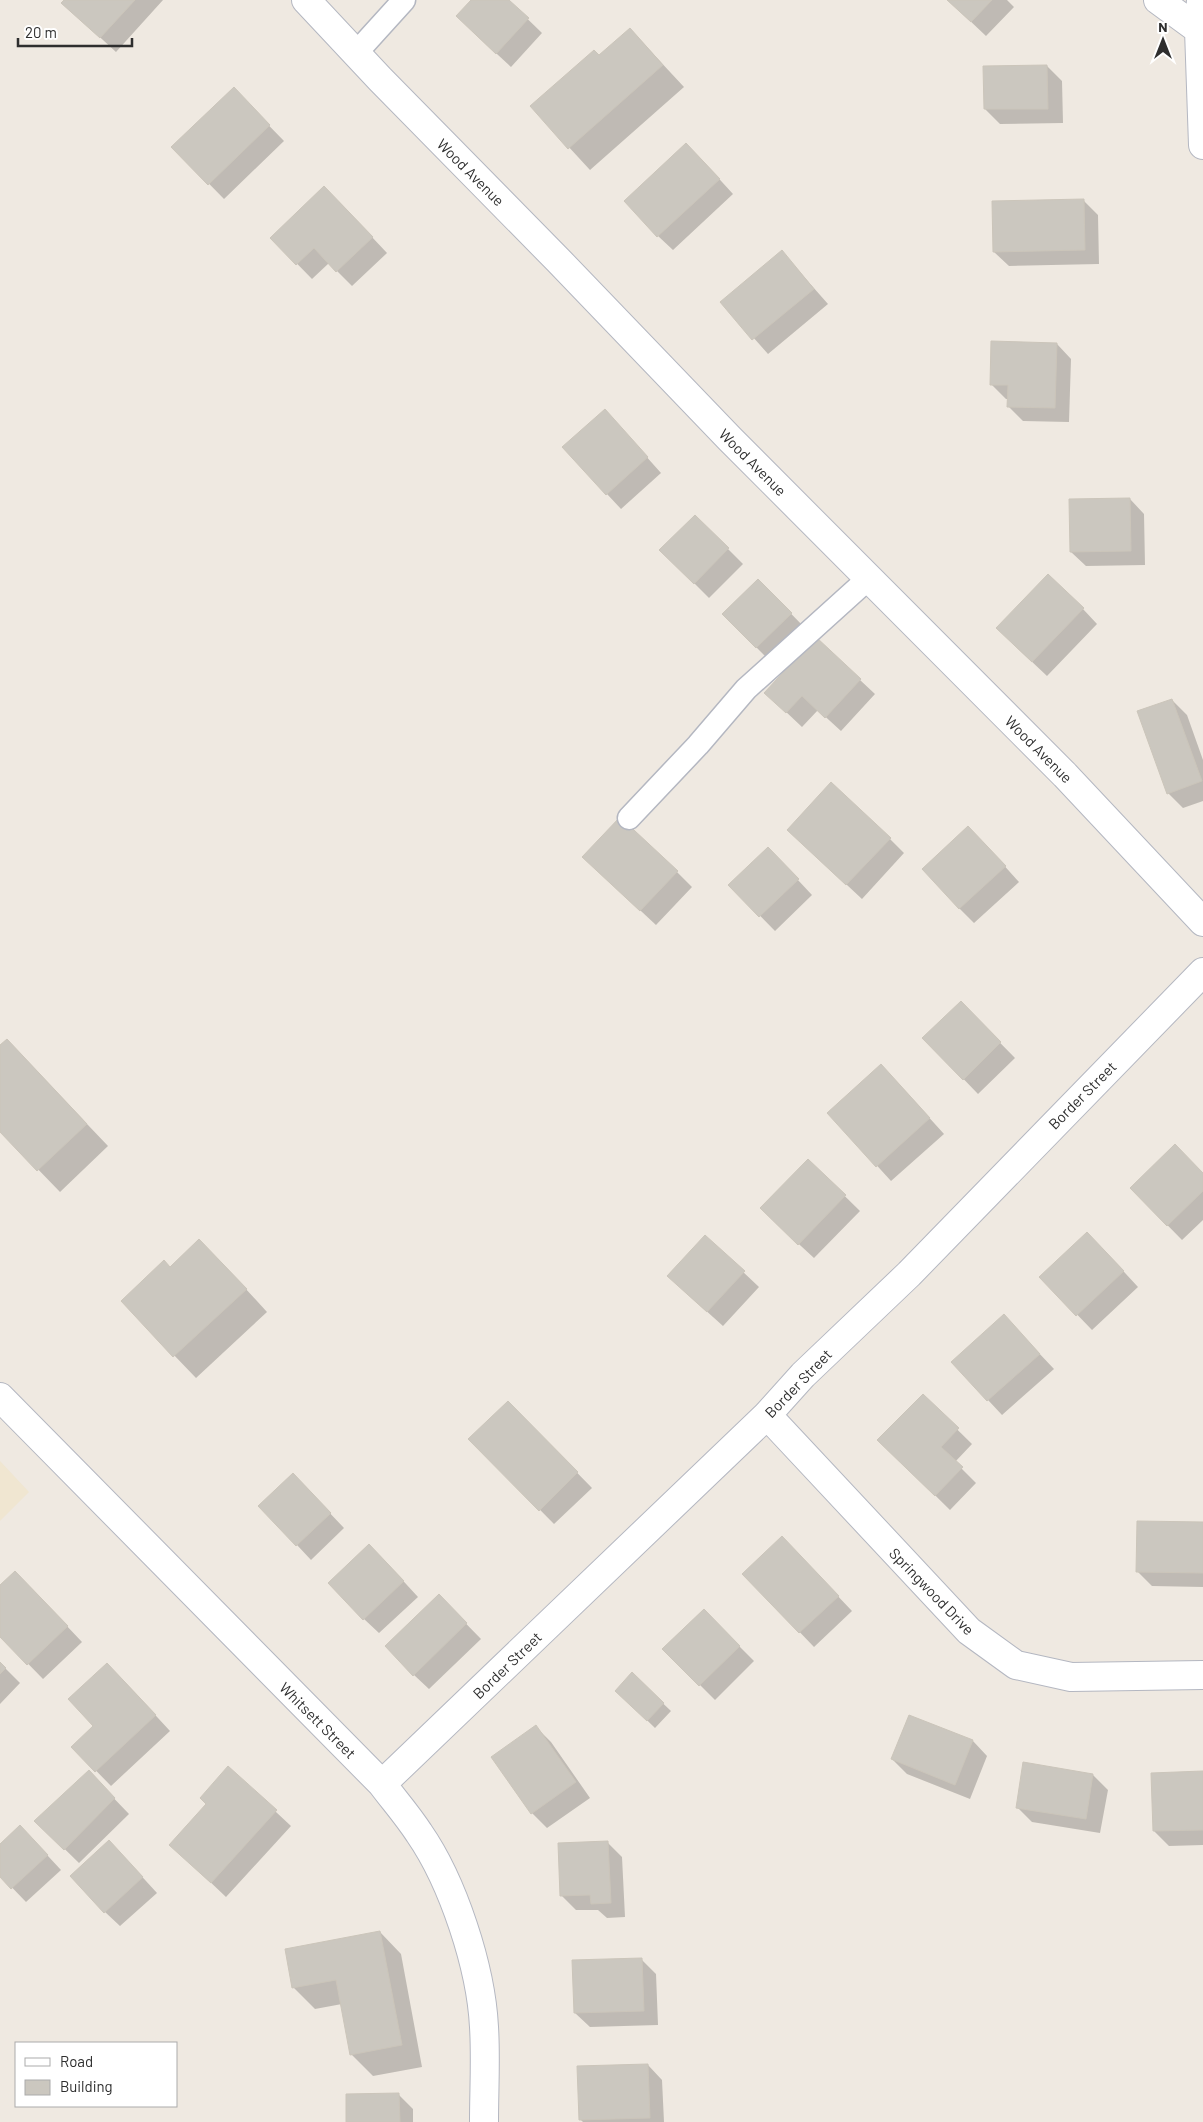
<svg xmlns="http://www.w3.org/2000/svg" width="1203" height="2122" viewBox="0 0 1203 2122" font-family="Barlow,sans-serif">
<rect width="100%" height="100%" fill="#efe9e1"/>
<path fill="#f0e6d1" d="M 0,1461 L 29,1492 L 0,1521 Z"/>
<path fill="#0003" d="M 66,0 L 163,0 L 116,52 L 78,17 Z
M 473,0 L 508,0 L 542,33 L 511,67 L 472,31 Z
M 948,0 L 1007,0 L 1014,7 L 986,36 Z
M 630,29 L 684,87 L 590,170 L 531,106 L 599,57 Z
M 1047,66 L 1062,81 L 1063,123 L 1000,124 L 985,109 Z
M 248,104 L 284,141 L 224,199 L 173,147 Z
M 701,159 L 733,194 L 673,250 L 658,236 Z
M 1084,201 L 1098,215 L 1099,264 L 1009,266 L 994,252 Z
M 339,202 L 387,253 L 352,286 L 329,263 L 312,279 L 272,238 Z
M 782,252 L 828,304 L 768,354 L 722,302 Z
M 1057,344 L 1071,359 L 1069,422 L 1023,421 L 1008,406 L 1009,399 L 1006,399 L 991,384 Z
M 619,426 L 661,473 L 621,509 L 607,494 Z
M 1130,499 L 1144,514 L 1145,565 L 1086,566 L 1071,552 Z
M 695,516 L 743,564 L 709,598 L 661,550 Z
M 758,580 L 806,629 L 771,662 L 723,614 Z
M 1083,609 L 1097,624 L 1047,676 L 1012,643 Z
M 860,680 L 875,694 L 841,731 L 818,710 L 802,727 L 766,693 Z
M 1172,700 L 1187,715 L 1203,760 L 1203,801 L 1183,808 L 1168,793 Z
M 890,839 L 904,853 L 862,899 L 803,844 Z
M 983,842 L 1019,882 L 974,923 L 959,908 Z
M 782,863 L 812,895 L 775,931 L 730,885 Z
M 599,872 L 677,872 L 692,887 L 656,925 Z
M 961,1003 L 1015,1058 L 978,1094 L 924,1038 Z
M 0,1047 L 28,1062 L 108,1146 L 60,1192 L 0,1130 Z
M 896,1081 L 944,1134 L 891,1181 L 829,1113 Z
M 808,1160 L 860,1211 L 814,1258 L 776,1223 Z
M 1203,1174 L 1203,1220 L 1182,1240 L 1131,1188 Z
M 705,1236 L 759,1287 L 723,1326 L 683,1290 Z
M 1102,1248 L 1138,1287 L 1092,1330 L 1041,1277 Z
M 221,1262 L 267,1312 L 196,1378 L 122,1301 L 170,1268 Z
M 1004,1316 L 1054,1369 L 1002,1415 L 988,1400 Z
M 923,1396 L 972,1444 L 955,1462 L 976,1483 L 950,1510 L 879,1440 Z
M 508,1402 L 592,1488 L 554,1524 L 470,1439 Z
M 307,1489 L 344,1528 L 311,1560 L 297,1545 Z
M 1203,1523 L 1203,1587 L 1152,1586 L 1137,1571 Z
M 796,1552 L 852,1611 L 814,1647 L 744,1574 Z
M 384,1560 L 418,1597 L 379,1633 L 364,1619 Z
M 0,1587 L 30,1587 L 82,1642 L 43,1679 L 0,1635 Z
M 439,1596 L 481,1639 L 429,1689 L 414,1675 Z
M 704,1611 L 754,1661 L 715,1700 L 664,1649 Z
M 0,1663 L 20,1683 L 0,1704 Z
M 632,1674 L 671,1711 L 655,1728 L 617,1691 Z
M 122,1679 L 170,1731 L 111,1786 L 73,1747 L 95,1727 Z
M 909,1716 L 973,1741 L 987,1756 L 970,1799 L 907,1774 L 892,1759 Z
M 536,1727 L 551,1742 L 590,1798 L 547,1828 L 532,1813 Z
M 229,1768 L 291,1826 L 226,1897 L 186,1859 Z
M 1203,1773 L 1203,1845 L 1169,1846 L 1154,1831 Z
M 1093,1775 L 1108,1790 L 1100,1833 L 1032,1822 L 1017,1807 Z
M 103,1787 L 129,1814 L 79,1863 L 36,1821 Z
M 35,1842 L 61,1870 L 26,1902 L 0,1875 L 0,1846 Z
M 607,1842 L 622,1857 L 625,1917 L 607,1918 L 598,1910 L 576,1910 L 562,1896 Z
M 124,1857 L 157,1893 L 120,1926 L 105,1912 Z
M 380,1932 L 401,1954 L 422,2067 L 373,2076 L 351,2054 L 342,2004 L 315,2009 L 293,1987 Z
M 641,1959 L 656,1974 L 658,2025 L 590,2027 L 575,2013 Z
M 648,2065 L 662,2080 L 664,2122 L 583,2122 L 580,2119 Z
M 398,2094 L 413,2109 L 413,2122 L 348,2122 Z"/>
<path fill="#cbc7bf" stroke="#cbc5ba" d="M 64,0 L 135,0 L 100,38 L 61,3 Z
M 471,0 L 509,0 L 529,18 L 496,54 L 456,16 Z
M 947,0 L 992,0 L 971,22 Z
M 630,28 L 663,65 L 568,149 L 530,106 L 594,50 L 599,55 Z
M 1047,65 L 1048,109 L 984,109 L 983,66 Z
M 234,87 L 270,125 L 208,185 L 171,147 Z
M 686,143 L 720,179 L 657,237 L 624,201 Z
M 324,186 L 373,237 L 336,272 L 314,248 L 296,265 L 270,238 Z
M 1084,199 L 1085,250 L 993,252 L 992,201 Z
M 782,250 L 814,289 L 752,340 L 720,302 Z
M 991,341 L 1057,343 L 1055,408 L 1007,407 L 1008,385 L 990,385 Z
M 605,409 L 648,457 L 606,495 L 562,447 Z
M 1130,498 L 1131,551 L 1070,552 L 1069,499 Z
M 695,515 L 729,548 L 694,584 L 659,550 Z
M 1048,574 L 1084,608 L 1032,662 L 996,628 Z
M 758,579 L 792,613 L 756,648 L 722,614 Z
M 816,637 L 861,679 L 825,718 L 802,696 L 786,713 L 764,693 Z
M 1172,699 L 1202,781 L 1167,794 L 1137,711 Z
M 831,782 L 891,838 L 846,885 L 787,830 Z
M 620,817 L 678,871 L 640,911 L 582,857 Z
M 968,826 L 1006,866 L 959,909 L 922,869 Z
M 768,847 L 799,879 L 759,917 L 728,885 Z
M 961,1001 L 1001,1042 L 963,1080 L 922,1038 Z
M 7,1039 L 87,1124 L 37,1171 L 0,1132 L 0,1045 Z
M 881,1064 L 930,1118 L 876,1167 L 827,1113 Z
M 1175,1144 L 1203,1173 L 1203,1191 L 1167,1226 L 1130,1188 Z
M 808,1159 L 846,1195 L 798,1245 L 760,1208 Z
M 1087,1232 L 1124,1271 L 1076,1316 L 1039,1277 Z
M 705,1235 L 745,1271 L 707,1312 L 667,1276 Z
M 199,1239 L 247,1289 L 173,1357 L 121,1301 L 164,1260 L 170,1267 Z
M 1004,1314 L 1040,1354 L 987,1401 L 951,1362 Z
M 923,1394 L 959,1428 L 941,1447 L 963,1467 L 935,1496 L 877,1440 Z
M 508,1401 L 578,1472 L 539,1511 L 468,1439 Z
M 293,1473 L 331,1513 L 296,1546 L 258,1506 Z
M 1137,1521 L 1203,1522 L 1203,1573 L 1136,1572 Z
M 782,1536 L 839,1596 L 799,1633 L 742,1574 Z
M 369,1544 L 404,1581 L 363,1620 L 328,1583 Z
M 15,1571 L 68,1626 L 27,1665 L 0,1637 L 0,1585 Z
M 439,1594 L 467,1623 L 413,1676 L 385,1646 Z
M 704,1609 L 740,1646 L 699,1686 L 662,1649 Z
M 0,1662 L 6,1668 L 0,1674 Z
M 107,1663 L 156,1715 L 95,1772 L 71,1747 L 93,1726 L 68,1699 Z
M 632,1672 L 664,1703 L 647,1721 L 615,1691 Z
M 909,1715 L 973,1740 L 955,1785 L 891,1759 Z
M 536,1725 L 576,1782 L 531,1814 L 491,1757 Z
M 1023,1762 L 1093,1774 L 1086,1819 L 1016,1808 Z
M 228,1766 L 277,1810 L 211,1883 L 169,1845 L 206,1804 L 200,1798 Z
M 89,1770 L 115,1798 L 64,1850 L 34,1821 Z
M 1203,1771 L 1203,1830 L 1153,1831 L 1151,1773 Z
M 20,1825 L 48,1855 L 11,1889 L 0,1877 L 0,1844 Z
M 109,1840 L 143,1877 L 104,1913 L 70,1876 Z
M 608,1841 L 611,1903 L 591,1904 L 590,1895 L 560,1896 L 558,1843 Z
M 380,1931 L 402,2045 L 350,2055 L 336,1980 L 292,1988 L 285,1949 Z
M 642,1958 L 644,2011 L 574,2013 L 572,1960 Z
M 648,2064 L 650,2118 L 579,2120 L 577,2066 Z
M 399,2093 L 400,2122 L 346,2122 L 346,2094 Z"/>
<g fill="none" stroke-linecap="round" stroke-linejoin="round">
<g stroke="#b4b7c1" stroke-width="25">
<path id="lane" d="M 356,53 L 404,0
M 629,818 L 698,745 L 746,689 L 869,578"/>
</g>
<g stroke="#b4b7c1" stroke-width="30">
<path id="street" d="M 306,0 L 380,79 L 558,260 L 730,439 L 1065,775 L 1203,922
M 1158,0 L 1199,30
M 1201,0 L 1199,30 L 1203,145
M 0,1397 L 382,1784 C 394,1800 408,1816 419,1833 C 453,1882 481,1967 484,2027 C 486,2058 484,2090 484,2122
M 767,1415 L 969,1631 L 1016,1665 L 1071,1677 L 1203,1675
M 382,1784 L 767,1415 L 803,1375 L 909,1274 L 1203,972"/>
</g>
<use href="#lane" stroke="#fff" stroke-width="22"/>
<use href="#street" stroke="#fff" stroke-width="28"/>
</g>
<g text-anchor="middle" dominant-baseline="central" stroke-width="4" stroke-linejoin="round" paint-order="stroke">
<g font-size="15" fill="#2e2e2e" stroke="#fff">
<text transform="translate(471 172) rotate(45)">Wood Avenue</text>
<text transform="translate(753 462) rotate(45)">Wood Avenue</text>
<text transform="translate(1039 749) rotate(45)">Wood Avenue</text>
<text transform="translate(1082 1095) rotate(-45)">Border Street</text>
<text transform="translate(798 1383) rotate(-46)">Border Street</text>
<text transform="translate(932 1591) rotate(46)">Springwood Drive</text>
<text transform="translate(507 1665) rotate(-44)">Border Street</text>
<text transform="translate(318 1720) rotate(45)">Whitsett Street</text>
</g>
</g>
<rect x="15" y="2042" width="162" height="65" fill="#ffffff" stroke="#ababab"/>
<rect x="25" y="2058" width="25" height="8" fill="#ffffff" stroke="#ababab"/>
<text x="60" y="2067" font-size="15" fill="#2e2e2e">Road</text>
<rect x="25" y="2080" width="25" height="15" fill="#cbc7bf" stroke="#ababab"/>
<text x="60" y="2092" font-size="15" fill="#2e2e2e">Building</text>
<g transform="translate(1163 40)" stroke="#ffffff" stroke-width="4" paint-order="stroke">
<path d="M0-4L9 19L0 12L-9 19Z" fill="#2e2e2e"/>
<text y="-8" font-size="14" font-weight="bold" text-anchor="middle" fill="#2e2e2e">N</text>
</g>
<path d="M18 38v8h114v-8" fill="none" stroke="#2e2e2e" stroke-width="2.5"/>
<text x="25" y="38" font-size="15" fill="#2e2e2e" stroke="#ffffff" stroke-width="4" paint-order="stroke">20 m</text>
</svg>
